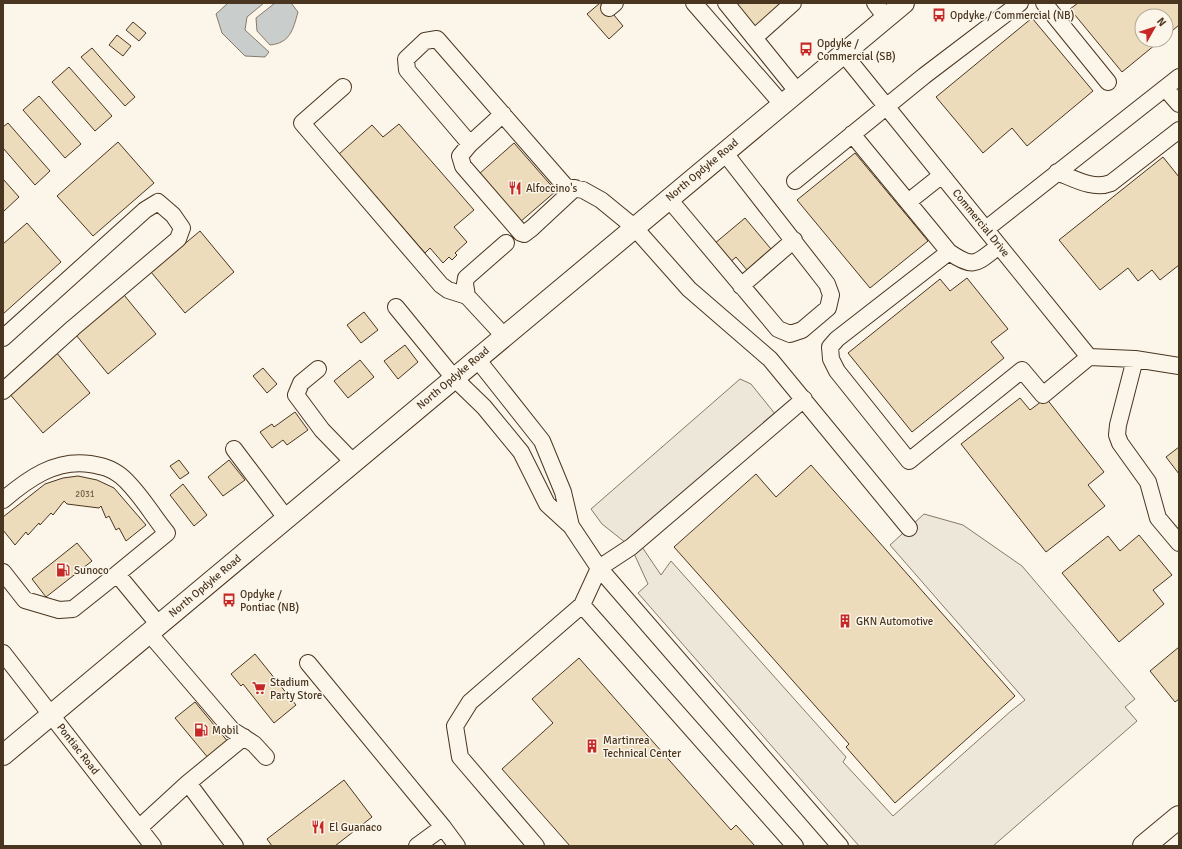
<svg xmlns="http://www.w3.org/2000/svg" width="1182" height="849" viewBox="0 0 1182 849" font-family="Signika,sans-serif">
<rect width="100%" height="100%" fill="#fbf6e9"/>
<path fill="#ede7d9" stroke="#887966" d="M 740,379 L 751,384 L 780,420 L 638,541 L 661,575 L 671,561 L 846,757 L 843,762 L 893,816 L 1011,711 L 1025,700 L 890,545 L 924,514 L 963,525 L 1022,566 L 1135,699 L 1125,707 L 1137,721 L 993,846 L 859,846 L 638,593 L 648,584 L 631,547 L 602,524 L 591,509 Z"/>
<path fill="#c9cecd" stroke="#887966" d="M 228,3 L 264,3 L 247,17 L 245,30 L 269,52 L 265,57 L 245,56 L 222,33 L 216,14 Z
M 275,3 L 291,3 L 298,12 C 293,30 290,43 270,45 L 257,31 L 256,18 Z"/>
<path fill="#ecdcbc" stroke="#4a3520" d="M 600,3 L 604,3 L 623,26 L 609,39 L 587,14 Z
M 730,3 L 784,3 L 752,30 Z
M 1078,3 L 1179,3 L 1179,25 L 1166,36 L 1166,16 L 1142,16 L 1142,40 L 1161,40 L 1122,72 L 1070,9 Z
M 1032,18 L 1093,91 L 1027,146 L 1012,128 L 983,153 L 936,97 Z
M 133,22 L 146,33 L 139,41 L 126,30 Z
M 117,35 L 131,46 L 123,56 L 109,45 Z
M 92,48 L 135,97 L 125,106 L 81,57 Z
M 69,67 L 112,116 L 95,131 L 52,82 Z
M 39,96 L 81,144 L 65,158 L 23,110 Z
M 8,123 L 50,171 L 35,185 L 3,148 L 3,127 Z
M 399,124 L 474,210 L 454,227 L 467,242 L 455,253 L 457,255 L 452,260 L 449,257 L 443,263 L 430,248 L 425,253 L 339,154 L 372,125 L 383,137 Z
M 118,142 L 154,183 L 93,236 L 57,196 Z
M 514,143 L 556,191 L 520,222 L 479,174 Z
M 855,153 L 928,241 L 870,288 L 797,200 Z
M 1163,157 L 1179,177 L 1179,265 L 1160,280 L 1152,270 L 1138,281 L 1128,268 L 1100,290 L 1059,240 Z
M 3,179 L 19,197 L 4,211 L 3,210 Z
M 745,218 L 771,249 L 747,270 L 736,257 L 729,263 L 714,244 Z
M 27,223 L 61,262 L 3,314 L 3,244 Z
M 200,231 L 234,272 L 185,313 L 151,272 Z
M 967,278 L 1008,329 L 991,342 L 1004,358 L 912,432 L 848,353 L 940,279 L 950,291 Z
M 124,295 L 156,334 L 108,374 L 76,335 Z
M 364,312 L 378,330 L 361,343 L 347,325 Z
M 405,345 L 418,362 L 398,379 L 384,361 Z
M 56,352 L 90,393 L 43,433 L 8,392 Z
M 360,360 L 374,377 L 348,398 L 334,381 Z
M 263,368 L 277,384 L 267,393 L 253,376 Z
M 1020,398 L 1030,410 L 1046,398 L 1104,472 L 1088,485 L 1105,506 L 1046,552 L 961,444 Z
M 295,412 L 308,430 L 287,445 L 283,440 L 272,448 L 260,432 L 272,424 L 274,427 Z
M 1179,447 L 1179,474 L 1166,457 Z
M 179,460 L 189,473 L 180,479 L 170,466 Z
M 229,460 L 245,480 L 223,496 L 208,477 Z
M 811,465 L 1015,696 L 895,803 L 846,747 L 849,744 L 674,547 L 756,474 L 776,497 Z
M 78,476 L 97,480 L 114,488 L 146,525 L 126,541 L 119,528 L 116,530 L 109,516 L 106,518 L 101,506 L 99,508 L 67,504 L 64,501 L 53,515 L 51,513 L 40,525 L 39,523 L 28,535 L 26,532 L 15,545 L 3,530 L 3,517 L 45,484 L 63,478 Z
M 183,484 L 207,515 L 194,526 L 170,495 Z
M 1139,535 L 1172,575 L 1153,590 L 1164,604 L 1119,642 L 1062,573 L 1108,536 L 1120,551 Z
M 77,543 L 92,561 L 46,597 L 32,579 Z
M 1179,647 L 1179,699 L 1175,702 L 1150,671 Z
M 255,654 L 296,705 L 274,723 L 243,684 L 241,686 L 231,674 Z
M 579,658 L 731,830 L 736,825 L 755,846 L 570,846 L 502,769 L 553,723 L 532,699 Z
M 195,702 L 229,743 L 209,759 L 175,718 Z
M 344,780 L 372,817 L 335,846 L 272,846 L 267,839 Z"/>
<g fill="none" stroke-linecap="round" stroke-linejoin="round">
<g stroke="#4a3520" stroke-width="18">
<path id="minor" d="M 694,3 L 782,104
M 726,3 L 797,91
M 875,3 L 886,18
M 1044,3 L 1108,82
M 609,8 L 615,3
M 754,38 L 793,3
M 843,53 L 1089,357 L 1135,359 L 1179,366
M 343,87 L 302,123 L 441,285 L 448,290 L 467,296 L 504,336
M 1165,88 L 1179,104
M 852,134 L 949,252 C 975,270 976,263 999,246
M 470,144 L 503,114
M 1057,172 C 1075,179 1093,190 1111,183 L 1179,130
M 795,181 L 924,76 L 1020,3
M 575,188 L 532,228 L 524,234 L 521,233 L 463,166 L 460,156 L 470,144 L 407,70 L 406,59 L 425,41 L 437,39 L 566,187 L 583,190 L 601,200 L 634,227 L 689,289 L 770,359 L 909,528
M 668,198 L 778,329 L 790,334 L 802,330 L 828,308 L 831,295 L 827,284 L 724,152
M 908,202 L 942,175
M 986,229 L 1179,77
M 949,252 L 837,339 L 830,347 L 831,359 L 837,371 L 909,461 L 1022,370 L 1043,395 L 1089,357
M 741,286 L 794,240
M 467,296 L 465,284 L 466,278 L 506,243
M 396,307 L 454,378 L 484,407 L 521,452 L 547,504 L 571,526 L 599,568 L 840,846
M 3,338 L 145,210 L 158,202 L 173,215 L 182,228 L 178,239 L 73,328 L 3,391
M 477,359 L 542,441 L 563,492 L 571,526
M 1135,359 L 1118,425 L 1117,435 L 1120,443 L 1148,482 L 1158,518 L 1179,543
M 318,369 L 301,383 L 296,395 L 322,430 L 353,462
M 234,449 L 286,518
M 3,500 C 28,479 55,459 90,464 C 102,466 111,468 121,476 C 139,491 152,515 167,533 L 117,574
M 3,572 L 25,600 L 59,610 L 73,609 L 117,574 L 159,625
M 149,633 L 232,730 L 254,744 L 266,757
M 3,653 L 153,846
M 308,663 L 443,827
M 188,783 L 235,846
M 140,827 L 188,783 L 244,737
M 417,846 L 443,827 L 457,846
M 536,846 L 460,757 L 455,726 L 470,702 L 582,605
M 795,846 L 582,605 L 599,568 L 631,547 L 804,399"/>
</g>
<g stroke="#4a3520" stroke-width="22">
<path id="major" d="M 3,755 L 904,3"/>
</g>
<g stroke="#4a3520" stroke-width="24">
<path id="highway" d="M 1144,846 L 1179,817"/>
</g>
<use href="#minor" stroke="#fbf6e9" stroke-width="16"/>
<use href="#major" stroke="#fbf6e9" stroke-width="20"/>
<use href="#highway" stroke="#fbf6e9" stroke-width="22"/>
</g>
<defs>
<g id="bus-bare" transform="scale(1.08)"><path d="M-5-6H5V4H4V6H2V4H-2V6H-4V4H-5ZM-3.5-4V0h7V-4ZM-3.5 1.2v1.5H-2V1.2ZM2 1.2v1.5H3.5V1.2Z" fill="#c62828" stroke="#fbf6e9" stroke-width="2.5" paint-order="stroke"/></g>
<g id="restaurant-bare" transform="scale(1.08)"><path d="M-5-6h1v4h1v-4h1v4h1v-4h1v5L-1.5 .5V6h-2V.5L-5-1ZM5-6V6H3V1.5H1.5Q1.5-4 5-6Z" fill="#c62828" stroke="#fbf6e9" stroke-width="2.5" paint-order="stroke"/></g>
<g id="fuel-bare" transform="scale(1.08)"><path d="M-5.5-6h7V0h2V4h1.3V-2.5L3-4.5l.8-.8L6-3V5H2.5V1h-1V6h-7ZM-4.2-4.7v3.2H.2V-4.7Z" fill="#c62828" stroke="#fbf6e9" stroke-width="2.5" paint-order="stroke"/></g>
<g id="building-bare" transform="scale(1.08)"><path d="M-4-6H4V6H1V3H-1V6H-4ZM-2.5-4.3h1.7v1.8h-1.7ZM.8-4.3h1.7v1.8H.8ZM-2.5-1h1.7V.8h-1.7ZM.8-1h1.7V.8H.8Z" fill="#c62828" stroke="#fbf6e9" stroke-width="2.5" paint-order="stroke"/></g>
<g id="supermarket-bare" transform="scale(1.08)"><path d="M-6-5.5h2.5l.6 2H6L4.5 2H-2.5L-4.4-4H-6ZM-1.5 3.2a1.3 1.3 0 1 0 .1 0ZM3 3.2a1.3 1.3 0 1 0 .1 0Z" fill="#c62828" stroke="#fbf6e9" stroke-width="2.5" paint-order="stroke"/></g>
</defs>
<g fill-rule="evenodd">
<use href="#bus-bare" x="939" y="15"/>
<use href="#bus-bare" x="806" y="49"/>
<use href="#restaurant-bare" x="515" y="188"/>
<use href="#fuel-bare" x="63" y="570"/>
<use href="#bus-bare" x="229" y="600"/>
<use href="#building-bare" x="845" y="621"/>
<use href="#supermarket-bare" x="259" y="688"/>
<use href="#fuel-bare" x="201" y="730"/>
<use href="#building-bare" x="592" y="746"/>
<use href="#restaurant-bare" x="318" y="827"/>
</g>
<g text-anchor="middle" dominant-baseline="central" stroke-width="3" stroke-linejoin="round" paint-order="stroke">
<g font-size="9" fill="#725f47">
<text x="85" y="494">2031</text>
</g>
<g font-size="11" fill="#4a3520" stroke="#fbf6e9" text-anchor="start">
<text x="950" y="15">Opdyke / Commercial (NB)</text>
<text x="817" y="43">Opdyke /<tspan x="817" dy="13">Commercial (SB)</tspan></text>
<text x="526" y="188">Alfoccino's</text>
<text x="74" y="570">Sunoco</text>
<text x="240" y="594">Opdyke /<tspan x="240" dy="13">Pontiac (NB)</tspan></text>
<text x="856" y="621">GKN Automotive</text>
<text x="270" y="682">Stadium<tspan x="270" dy="13">Party Store</tspan></text>
<text x="212" y="730">Mobil</text>
<text x="603" y="740">Martinrea<tspan x="603" dy="13">Technical Center</tspan></text>
<text x="329" y="827">El Guanaco</text>
</g>
<g font-size="11" fill="#4a3520" stroke="#fbf6e9">
<text transform="translate(702 170) rotate(-40)">North Opdyke Road</text>
<text transform="translate(981 223) rotate(51)">Commercial Drive</text>
<text transform="translate(453 378) rotate(-40)">North Opdyke Road</text>
<text transform="translate(205 586) rotate(-40)">North Opdyke Road</text>
<text transform="translate(78 749) rotate(52)">Pontiac Road</text>
</g>
</g>
<rect width="1182" height="849" fill="none" stroke="#4a3520" stroke-width="8"/>
<g transform="translate(1154 28) rotate(51)"><circle r="19" fill="#fbf6e9" stroke="#b4a999"/>
<path d="M0-3L7 15L0 10L-7 15Z" fill="#c62828"/>
<text y="-6" font-size="11" font-weight="bold" text-anchor="middle" fill="#4a3520">N</text>
</g>
</svg>
